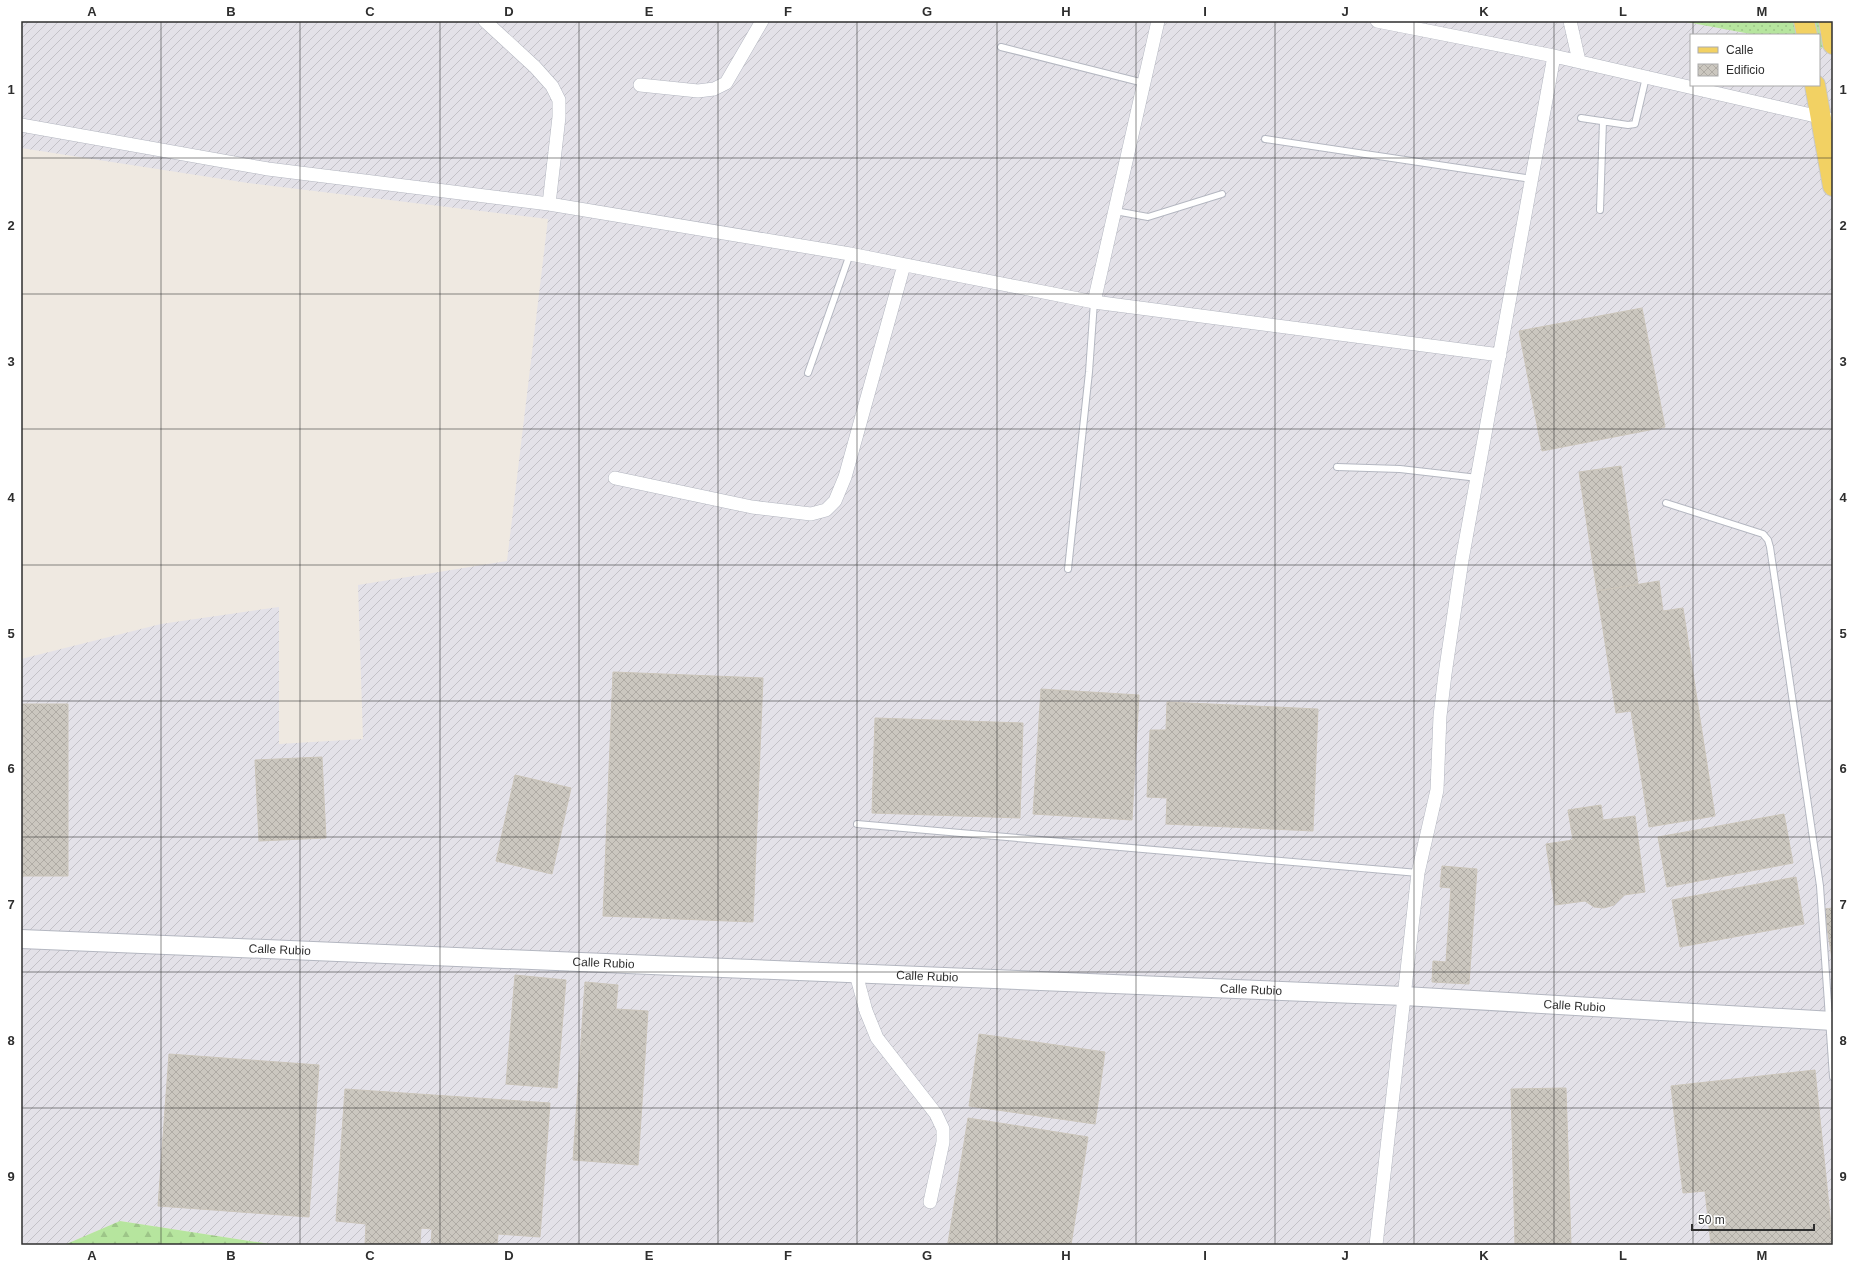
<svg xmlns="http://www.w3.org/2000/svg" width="1854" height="1266" viewBox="0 0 1854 1266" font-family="Helvetica,sans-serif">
<defs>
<pattern id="industrial-furrows" width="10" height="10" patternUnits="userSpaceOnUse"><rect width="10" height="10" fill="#e3e1e8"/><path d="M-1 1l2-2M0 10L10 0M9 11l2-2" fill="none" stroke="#c3c1c7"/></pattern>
<pattern id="green-dots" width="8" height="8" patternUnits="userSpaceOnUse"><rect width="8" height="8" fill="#b6e59e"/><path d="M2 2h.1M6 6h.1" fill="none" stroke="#9dc588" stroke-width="1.8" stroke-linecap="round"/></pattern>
<pattern id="forest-firs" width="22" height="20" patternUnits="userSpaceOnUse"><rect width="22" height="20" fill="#b6e59e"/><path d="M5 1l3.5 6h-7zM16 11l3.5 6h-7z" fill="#9dc588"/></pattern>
<pattern id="building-cross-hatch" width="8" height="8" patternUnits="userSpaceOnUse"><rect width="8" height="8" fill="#cbc7bf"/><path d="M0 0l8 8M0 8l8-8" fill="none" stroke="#afaba4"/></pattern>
</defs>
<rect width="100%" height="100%" fill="#efe9e1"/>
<path fill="url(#industrial-furrows)" d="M 21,21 L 1681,21 L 1756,35 L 1691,35 L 1691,85 L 1819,85 L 1819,47 L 1833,50 L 1833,1245 L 276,1245 L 120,1221 L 64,1245 L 21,1245 L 21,659 L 161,624 L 279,607 L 279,744 L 363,739 L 358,585 L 507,561 L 548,219 L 248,183 L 21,148 Z"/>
<path fill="url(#green-dots)" d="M 1681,21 L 1833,21 L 1833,50 L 1819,47 L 1819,35 L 1756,35 Z"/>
<path fill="url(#forest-firs)" d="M 120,1221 L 276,1245 L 64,1245 Z"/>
<path fill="url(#building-cross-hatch)" stroke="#cbc5ba" d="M 1642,308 L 1665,427 L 1542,451 L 1519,331 Z
M 1621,466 L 1638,584 L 1597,591 L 1579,472 Z
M 1659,581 L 1663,611 L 1683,608 L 1715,816 L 1649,827 L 1631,711 L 1616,713 L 1597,591 Z
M 613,672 L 763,678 L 753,922 L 603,916 Z
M 1041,689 L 1139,695 L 1132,820 L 1033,814 Z
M 1167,702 L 1318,709 L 1313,831 L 1166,824 L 1167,798 L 1147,797 L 1150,730 L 1166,730 Z
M 21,704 L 68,704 L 68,876 L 21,876 Z
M 875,718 L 1023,723 L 1020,818 L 872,813 Z
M 322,757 L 326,838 L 259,841 L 255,760 Z
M 515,775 L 571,788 L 552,874 L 496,861 Z
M 1601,805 L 1603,820 L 1635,816 L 1645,892 L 1624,895 L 1614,905 L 1604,908 L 1594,907 L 1585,901 L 1555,905 L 1546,844 L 1573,840 L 1568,810 Z
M 1784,814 L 1793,863 L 1667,887 L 1658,837 Z
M 1442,866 L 1477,869 L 1469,984 L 1432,982 L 1433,961 L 1446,962 L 1451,888 L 1440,887 Z
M 1796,877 L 1804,924 L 1680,947 L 1672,900 Z
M 1833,908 L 1833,957 L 1832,958 L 1824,909 Z
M 515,975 L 566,980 L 557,1088 L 506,1084 Z
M 585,982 L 618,985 L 616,1009 L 648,1011 L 638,1165 L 573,1160 Z
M 979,1034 L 1105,1052 L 1095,1124 L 969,1106 Z
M 169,1054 L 319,1065 L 309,1217 L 158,1206 Z
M 1815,1070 L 1833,1245 L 1772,1245 L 1772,1242 L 1747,1245 L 1711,1245 L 1705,1191 L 1683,1193 L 1671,1086 Z
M 1566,1088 L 1571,1245 L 1515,1245 L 1511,1089 Z
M 345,1089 L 550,1103 L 540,1237 L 498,1234 L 497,1245 L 431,1245 L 432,1229 L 421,1228 L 420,1245 L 365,1245 L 366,1224 L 336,1221 Z
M 968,1118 L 1088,1137 L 1071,1245 L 957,1245 L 948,1243 Z"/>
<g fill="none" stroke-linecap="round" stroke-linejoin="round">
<g stroke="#b4b7c1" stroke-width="8">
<path id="lane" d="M 1001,47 L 1144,83
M 1581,118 L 1628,125 L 1635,124 L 1646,77
M 1265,139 L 1532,179
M 1600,210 L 1603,121
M 1115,211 L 1148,217 L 1222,194
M 808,373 L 850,254
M 1337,467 L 1400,469 L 1478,478
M 1666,503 L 1763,534 L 1768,540 L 1770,547 L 1820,886 L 1833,1077
M 1068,569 L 1089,372 L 1094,302
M 857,824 L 1418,873"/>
</g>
<g stroke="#b4b7c1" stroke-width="14">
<path id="street" d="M 485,21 L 535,67 L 552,86 L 559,100 L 559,117 L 549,204
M 1377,21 L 1554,56 L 1833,120
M 1570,21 L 1579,61
M 640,85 L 698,91 L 714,89 L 726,83 L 762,21
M 21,125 L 268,169 L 549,204 L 850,254 L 1094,302 L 1500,355
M 1094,302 L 1158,21
M 615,478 L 752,507 L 811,514 L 826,510 L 835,501 L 845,477 L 904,265
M 856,974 L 866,1011 L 877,1038 L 936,1114 L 943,1129 L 943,1142 L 930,1202
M 1376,1245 L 1418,873 L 1437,790 L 1440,716 L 1445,674 L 1462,560 L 1554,56"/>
</g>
<g stroke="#b4b7c1" stroke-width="20">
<g id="secondary">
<path id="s1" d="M 21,939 L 1404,996 L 1833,1021"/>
</g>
</g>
<g stroke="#c9c9c9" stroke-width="22">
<path id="primary" d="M 1804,21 L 1807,35
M 1829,21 L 1833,44
M 1815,85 L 1833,186"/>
</g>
<use href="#lane" stroke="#fff" stroke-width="6"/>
<use href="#street" stroke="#fff" stroke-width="13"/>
<use href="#secondary" stroke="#fff" stroke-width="18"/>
<use href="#primary" stroke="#f2d163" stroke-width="20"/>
</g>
<path fill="none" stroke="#2e2e2e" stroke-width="1" stroke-opacity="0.55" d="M 161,21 L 161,1245M 300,21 L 300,1245M 440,21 L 440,1245M 579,21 L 579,1245M 718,21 L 718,1245M 857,21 L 857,1245M 997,21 L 997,1245M 1136,21 L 1136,1245M 1275,21 L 1275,1245M 1414,21 L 1414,1245M 1554,21 L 1554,1245M 1693,21 L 1693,35M 1693,85 L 1693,1245M 21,158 L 1833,158M 21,294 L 1833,294M 21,429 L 1833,429M 21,565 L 1833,565M 21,701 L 1833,701M 21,837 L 1833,837M 21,972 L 1833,972M 21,1108 L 1833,1108"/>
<g text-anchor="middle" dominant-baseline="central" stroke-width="4" stroke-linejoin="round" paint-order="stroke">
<g font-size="12" fill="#2e2e2e" stroke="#fff">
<text stroke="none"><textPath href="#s1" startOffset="259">Calle Rubio</textPath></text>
<text stroke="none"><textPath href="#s1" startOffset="583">Calle Rubio</textPath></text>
<text stroke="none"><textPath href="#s1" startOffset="907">Calle Rubio</textPath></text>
<text stroke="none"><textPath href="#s1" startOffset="1231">Calle Rubio</textPath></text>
<text stroke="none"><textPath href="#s1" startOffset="1555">Calle Rubio</textPath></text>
</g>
</g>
<rect width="1854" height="1266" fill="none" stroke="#ffffff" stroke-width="44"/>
<rect x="1690" y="34" width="130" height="52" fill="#ffffff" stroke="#ababab"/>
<rect x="1698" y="47" width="20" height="6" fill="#f2d163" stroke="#ababab"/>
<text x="1726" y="54" font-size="12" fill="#2e2e2e">Calle</text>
<rect x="1698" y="64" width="20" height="12" fill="url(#building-cross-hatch)" stroke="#ababab"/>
<text x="1726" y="74" font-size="12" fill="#2e2e2e">Edificio</text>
<path d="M1692 1224v6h122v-6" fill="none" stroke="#2e2e2e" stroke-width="2"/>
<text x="1698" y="1224" font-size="12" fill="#2e2e2e" stroke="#ffffff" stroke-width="3" paint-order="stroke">50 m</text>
<rect x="22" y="22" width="1810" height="1222" fill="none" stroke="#2e2e2e" stroke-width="1.5"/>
<g font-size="13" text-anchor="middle" font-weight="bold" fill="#2e2e2e">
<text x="92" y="16">A</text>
<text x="231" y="16">B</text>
<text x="370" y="16">C</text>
<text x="509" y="16">D</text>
<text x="649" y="16">E</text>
<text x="788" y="16">F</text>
<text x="927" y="16">G</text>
<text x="1066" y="16">H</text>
<text x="1205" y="16">I</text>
<text x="1345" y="16">J</text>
<text x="1484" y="16">K</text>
<text x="1623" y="16">L</text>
<text x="1762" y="16">M</text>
<text x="11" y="94">1</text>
<text x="1843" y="94">1</text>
<text x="11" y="230">2</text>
<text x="1843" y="230">2</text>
<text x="11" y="366">3</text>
<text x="1843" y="366">3</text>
<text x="11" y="502">4</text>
<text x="1843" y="502">4</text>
<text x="11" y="638">5</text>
<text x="1843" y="638">5</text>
<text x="11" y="773">6</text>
<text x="1843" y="773">6</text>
<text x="11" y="909">7</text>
<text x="1843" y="909">7</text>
<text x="11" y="1045">8</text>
<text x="1843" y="1045">8</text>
<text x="11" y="1181">9</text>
<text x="1843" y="1181">9</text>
<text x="92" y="1260">A</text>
<text x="231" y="1260">B</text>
<text x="370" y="1260">C</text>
<text x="509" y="1260">D</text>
<text x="649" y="1260">E</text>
<text x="788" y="1260">F</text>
<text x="927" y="1260">G</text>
<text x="1066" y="1260">H</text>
<text x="1205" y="1260">I</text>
<text x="1345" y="1260">J</text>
<text x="1484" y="1260">K</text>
<text x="1623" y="1260">L</text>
<text x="1762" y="1260">M</text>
</g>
</svg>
